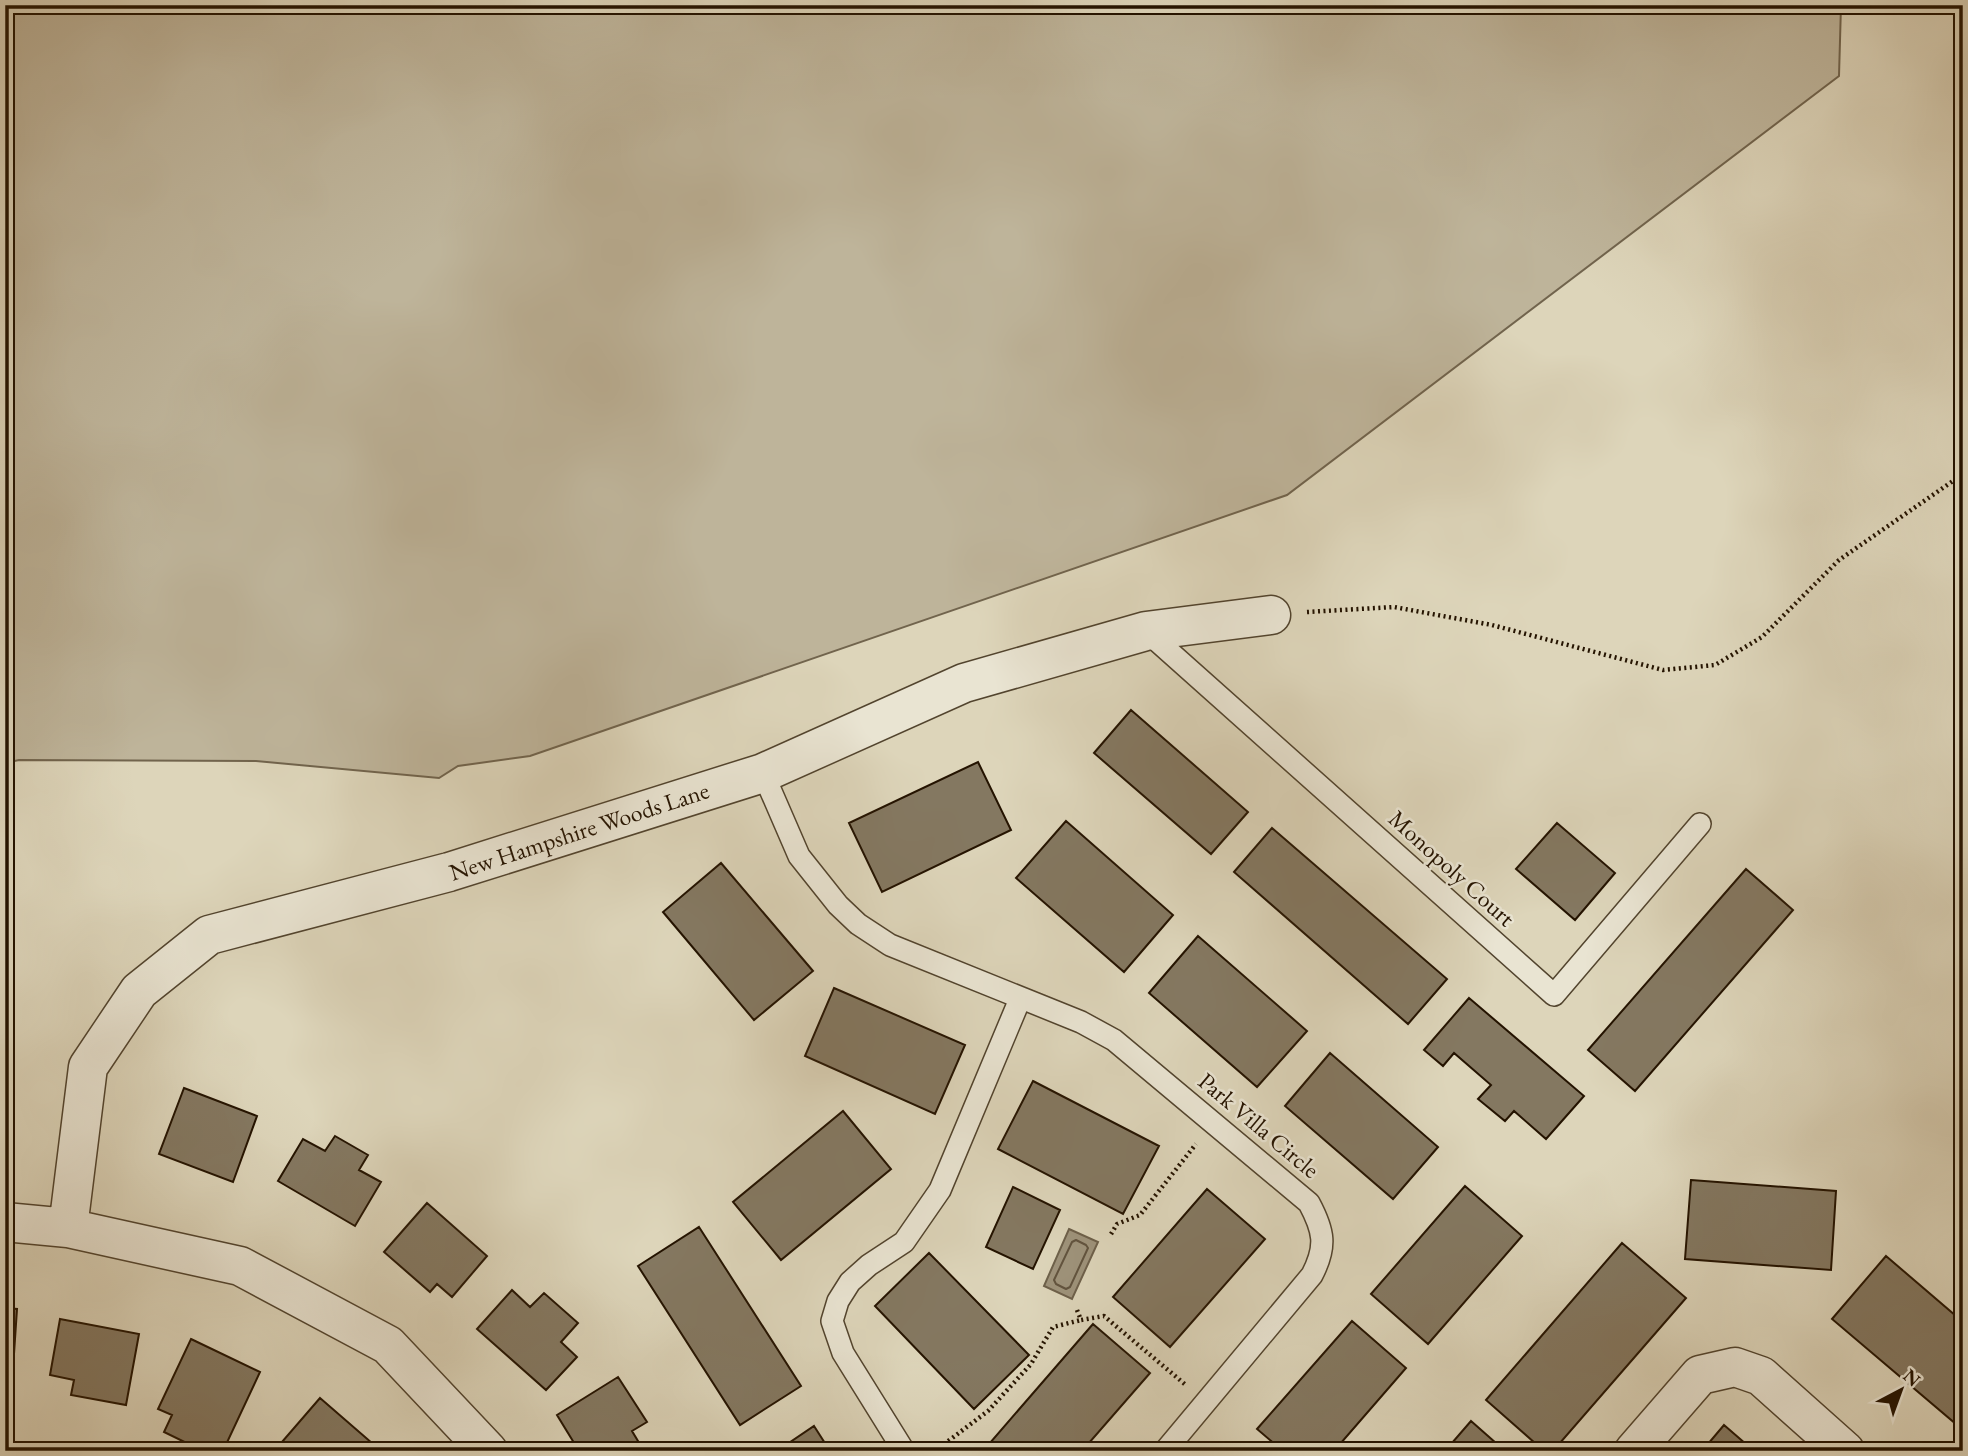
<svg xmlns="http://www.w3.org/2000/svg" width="1968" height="1456" viewBox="0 0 1968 1456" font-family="'EB Garamond',serif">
<rect width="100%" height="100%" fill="#ddd5ba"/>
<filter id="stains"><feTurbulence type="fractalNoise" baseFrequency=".00286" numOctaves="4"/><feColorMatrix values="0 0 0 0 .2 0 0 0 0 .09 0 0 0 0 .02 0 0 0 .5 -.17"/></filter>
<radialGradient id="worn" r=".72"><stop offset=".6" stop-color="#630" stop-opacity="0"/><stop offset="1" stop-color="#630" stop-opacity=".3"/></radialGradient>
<path fill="#beb49a" stroke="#71644d" stroke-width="2" d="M 5,5 L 1841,5 L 1839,76 L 1287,495 L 530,756 L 458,766 L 439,778 L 256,761 L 19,760 L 5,763 Z"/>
<path fill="#9e937b" stroke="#6d604a" stroke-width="2" d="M 1069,1229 L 1098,1242 L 1072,1299 L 1044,1286 Z"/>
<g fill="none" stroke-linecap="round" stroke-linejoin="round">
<path stroke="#61533e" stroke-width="2" d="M 1076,1240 L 1086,1245 L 1088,1248 L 1070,1287 L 1066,1289 L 1056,1284 L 1054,1280 L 1072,1242 Z"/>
</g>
<path fill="#847861" stroke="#241300" stroke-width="2" d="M 1131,710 L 1248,812 L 1211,854 L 1094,753 Z
M 978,762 L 1011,830 L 882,892 L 849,823 Z
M 1066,821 L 1173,915 L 1124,972 L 1016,878 Z
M 1557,823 L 1615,873 L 1575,920 L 1516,869 Z
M 1272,828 L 1447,979 L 1408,1024 L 1234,872 Z
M 721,863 L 813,971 L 754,1020 L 663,912 Z
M 1746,869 L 1793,910 L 1635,1091 L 1588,1050 Z
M 1198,936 L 1307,1031 L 1257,1087 L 1149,993 Z
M 834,988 L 965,1045 L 935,1114 L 805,1056 Z
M 1469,998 L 1584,1096 L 1546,1139 L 1514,1111 L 1505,1121 L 1478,1099 L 1491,1085 L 1454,1053 L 1443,1066 L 1424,1050 Z
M 1330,1053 L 1438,1147 L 1393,1199 L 1285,1106 Z
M 1033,1081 L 1159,1146 L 1123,1214 L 998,1149 Z
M 184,1088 L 257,1116 L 233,1182 L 159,1154 Z
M 843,1111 L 891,1169 L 781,1260 L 733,1202 Z
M 335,1136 L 368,1155 L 359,1170 L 381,1182 L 355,1226 L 278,1181 L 303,1139 L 325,1151 Z
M 1691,1180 L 1836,1191 L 1831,1270 L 1685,1259 Z
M 1465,1186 L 1522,1236 L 1428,1344 L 1371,1294 Z
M 1013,1187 L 1060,1210 L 1033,1269 L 986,1247 Z
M 1207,1189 L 1265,1239 L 1170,1347 L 1113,1297 Z
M 427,1203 L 487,1256 L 452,1297 L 437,1284 L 430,1292 L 384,1252 Z
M 699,1227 L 801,1386 L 740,1425 L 638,1266 Z
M 1622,1243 L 1686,1298 L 1553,1451 L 1544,1451 L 1486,1400 Z
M 929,1253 L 1029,1355 L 974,1409 L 875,1306 Z
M 1886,1256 L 1963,1322 L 1963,1430 L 1832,1319 Z
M 512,1290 L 530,1307 L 544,1293 L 578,1323 L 561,1342 L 577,1357 L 546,1390 L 477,1329 Z
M 5,1308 L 17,1309 L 13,1369 L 5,1368 Z
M 60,1319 L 139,1334 L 126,1405 L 71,1395 L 74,1380 L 50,1375 Z
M 1352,1321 L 1406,1368 L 1334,1451 L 1283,1451 L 1257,1429 Z
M 1093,1324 L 1150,1373 L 1082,1451 L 983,1451 Z
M 191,1339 L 260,1372 L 223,1451 L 203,1451 L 164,1432 L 172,1415 L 158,1409 Z
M 618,1377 L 647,1422 L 632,1431 L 644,1451 L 579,1451 L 557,1415 Z
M 320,1398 L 380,1450 L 379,1451 L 275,1450 Z
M 1471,1421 L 1505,1451 L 1445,1451 Z
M 1724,1425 L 1754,1451 L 1702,1451 Z
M 814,1426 L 830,1451 L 777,1451 Z"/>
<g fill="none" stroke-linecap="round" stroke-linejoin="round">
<g stroke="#52442e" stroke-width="24">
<path id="service" d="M 1146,631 L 1554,995 L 1700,824
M 763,773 L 799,856 L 838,905 L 858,924 L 890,945 L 1081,1022 L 1114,1040 L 1309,1203 C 1324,1231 1327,1246 1312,1275 L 1165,1451
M 904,1451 L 843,1353 L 832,1321 L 838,1301 L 850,1282 L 869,1265 L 904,1242 L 940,1190 L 1020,999"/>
</g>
<g stroke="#52442e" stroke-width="41">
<path id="minor" d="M 5,1222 L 68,1228 L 240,1266 L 388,1345 L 488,1451
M 68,1228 L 88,1067 L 139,991 L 209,935 L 449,872 L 763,773 L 964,683 L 1146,631 L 1271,615
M 1634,1451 L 1700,1375 L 1735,1367 L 1761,1376 L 1845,1451"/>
</g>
<path stroke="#241300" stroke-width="4.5" stroke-dasharray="2 3.5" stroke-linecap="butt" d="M 1307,612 L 1394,607 L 1492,625 L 1663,670 L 1715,665 L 1762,637 L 1839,560 L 1963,474
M 1111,1234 L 1117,1224 L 1140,1215 L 1196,1144
M 1077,1310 L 1081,1320 L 1104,1316 L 1187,1386
M 935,1451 L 988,1411 L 1031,1364 L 1053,1327 L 1081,1320"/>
<use href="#service" stroke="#e9e4d2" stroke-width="21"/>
<use href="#minor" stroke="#e9e4d2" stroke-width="38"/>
</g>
<g text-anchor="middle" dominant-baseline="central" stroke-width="5" stroke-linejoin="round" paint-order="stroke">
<g font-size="24" fill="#241300" stroke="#e9e4d2">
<text transform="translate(579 831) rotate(-18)">New Hampshire Woods Lane</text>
<text transform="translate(1452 868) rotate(42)">Monopoly Court</text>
<text transform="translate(1259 1125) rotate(40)">Park Villa Circle</text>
</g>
</g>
<rect width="1968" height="1456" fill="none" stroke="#ddd5ba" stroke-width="28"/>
<rect x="7" y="7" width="1954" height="1442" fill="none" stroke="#241300" stroke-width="3.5"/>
<rect x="14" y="14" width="1940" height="1428" fill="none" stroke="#241300" stroke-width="2"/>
<g transform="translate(1901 1390) rotate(41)" stroke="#e9e4d2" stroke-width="5" paint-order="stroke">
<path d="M0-5L12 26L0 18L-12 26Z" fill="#241300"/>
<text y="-10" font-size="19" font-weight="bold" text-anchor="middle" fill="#241300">N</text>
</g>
<rect width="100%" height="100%" filter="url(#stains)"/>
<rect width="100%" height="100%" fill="url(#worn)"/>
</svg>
